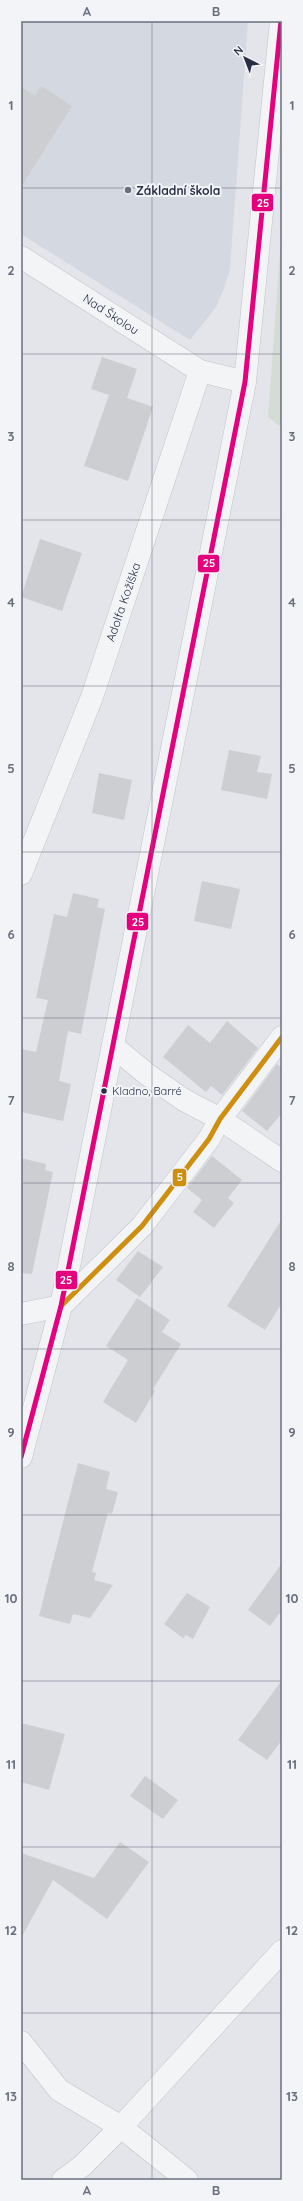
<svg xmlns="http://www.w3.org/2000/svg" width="303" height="2201" viewBox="0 0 303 2201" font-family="Quicksand,sans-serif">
<rect width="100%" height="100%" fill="#e4e5ea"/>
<path fill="#d4d8e0" d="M 21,21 L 248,21 L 230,269 L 224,288 L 216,307 L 190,340 L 21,234 Z"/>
<path fill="#d3ddd4" d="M 282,225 L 282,428 L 268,417 Z"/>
<path fill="#ccced2" d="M 41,86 L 72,106 L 21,187 L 21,87 L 35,96 Z
M 102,357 L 137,369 L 127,398 L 153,407 L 128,481 L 84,466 L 109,395 L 91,389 Z
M 40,539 L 82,553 L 62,611 L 21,597 Z
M 229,750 L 261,756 L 257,772 L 272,774 L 267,799 L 221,790 Z
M 99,773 L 132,780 L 124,820 L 92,813 Z
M 202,881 L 240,889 L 231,929 L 194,921 Z
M 73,893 L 99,899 L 97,907 L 105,909 L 81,1034 L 68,1031 L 59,1081 L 71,1084 L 63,1121 L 21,1112 L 21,1049 L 36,1052 L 48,1000 L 36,998 L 54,914 L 67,917 Z
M 227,1021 L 258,1048 L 222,1095 L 211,1086 L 206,1092 L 163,1057 L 188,1025 L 210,1043 Z
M 277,1064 L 282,1068 L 282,1113 L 267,1131 L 242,1111 Z
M 212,1156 L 242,1180 L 228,1198 L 234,1203 L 214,1228 L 193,1212 L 202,1200 L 187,1188 Z
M 21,1158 L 46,1164 L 45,1170 L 53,1172 L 32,1274 L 21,1273 Z
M 282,1219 L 282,1303 L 265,1330 L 227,1306 Z
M 138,1251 L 163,1267 L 140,1297 L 116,1280 Z
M 137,1298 L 170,1320 L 162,1332 L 181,1344 L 153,1389 L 155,1391 L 136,1423 L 103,1402 L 128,1360 L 106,1346 Z
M 78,1463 L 110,1472 L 106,1489 L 118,1492 L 112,1514 L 108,1513 L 92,1572 L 96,1573 L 94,1580 L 113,1585 L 90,1618 L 73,1614 L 70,1624 L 39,1616 Z
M 282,1563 L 282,1610 L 270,1626 L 248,1610 Z
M 187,1593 L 210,1607 L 193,1639 L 186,1635 L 183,1638 L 164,1624 Z
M 282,1680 L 282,1740 L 267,1760 L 238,1740 Z
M 21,1723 L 65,1734 L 49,1790 L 21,1782 Z
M 145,1776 L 178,1800 L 163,1819 L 130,1796 Z
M 120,1842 L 149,1862 L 107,1919 L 53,1880 L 21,1938 L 21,1853 L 94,1878 Z"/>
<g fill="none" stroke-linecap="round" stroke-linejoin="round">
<g stroke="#c2c3c8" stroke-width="23">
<path id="minor" d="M 21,257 L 200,371
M 21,874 L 92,697 L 200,371 L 245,382
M 114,1047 L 148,1075 L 184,1100 L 220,1119 L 282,1161
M 21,1314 L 61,1306 L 142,1226 L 209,1139 L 220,1119 L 282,1037
M 21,1457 L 61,1306 L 245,382 L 281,21
M 21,2042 L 59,2090 L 121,2127 L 187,2180"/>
</g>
<g stroke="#c2c3c8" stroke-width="23">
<path id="tertiary" d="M 63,2180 L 82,2166 L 121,2127 L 282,1951"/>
</g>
<use href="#minor" stroke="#f3f4f6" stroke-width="22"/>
<use href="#tertiary" stroke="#f3f4f6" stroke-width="22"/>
<g stroke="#f2f4f8" stroke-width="8">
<path id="bus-1" d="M 62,1305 L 142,1226 L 209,1139 L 220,1119 L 282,1037"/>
</g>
<g stroke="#f2f4f8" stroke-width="8">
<path id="bus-2" d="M 21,1457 L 61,1306 L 245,382 L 281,21"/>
</g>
<use href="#bus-1" stroke="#ce8e0e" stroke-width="5"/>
<use href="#bus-2" stroke="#e5007d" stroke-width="5"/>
</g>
<path fill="none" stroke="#6a6f7f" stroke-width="1" stroke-opacity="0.55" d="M 152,21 L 152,2180M 21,188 L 282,188M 21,354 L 282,354M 21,520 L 282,520M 21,686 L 282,686M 21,852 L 282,852M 21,1018 L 282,1018M 21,1183 L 282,1183M 21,1349 L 282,1349M 21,1515 L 282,1515M 21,1681 L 282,1681M 21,1847 L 282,1847M 21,2013 L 282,2013"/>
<circle fill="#6a6f7f" stroke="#f2f4f8" stroke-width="1.5" cx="128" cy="190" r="4"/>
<circle fill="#282f45" stroke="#f2f4f8" stroke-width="1.5" cx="104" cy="1091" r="3.5"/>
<g text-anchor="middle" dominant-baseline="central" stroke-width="4" stroke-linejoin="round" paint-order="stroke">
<g font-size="11" fill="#282f45" stroke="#f2f4f8" text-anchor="start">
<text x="112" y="1091">Kladno, Barré</text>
</g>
<g font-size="12" font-weight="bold" fill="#282f45" stroke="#f2f4f8" text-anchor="start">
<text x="136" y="190">Základní škola</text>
</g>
<g font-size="12" fill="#282f45" stroke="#f2f4f8">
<text transform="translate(111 314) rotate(33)">Nad Školou</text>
<text transform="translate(123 602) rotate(-71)">Adolfa Kožíška</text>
</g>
</g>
<g stroke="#f2f4f8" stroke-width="1.5">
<rect x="251" y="193" width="23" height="19" rx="4" fill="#e5007d"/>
<rect x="197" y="554" width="23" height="19" rx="4" fill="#e5007d"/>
<rect x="126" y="912" width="23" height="19" rx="4" fill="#e5007d"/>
<rect x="172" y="1168" width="15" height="19" rx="4" fill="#ce8e0e"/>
<rect x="55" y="1270" width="23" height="20" rx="4" fill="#e5007d"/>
</g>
<g font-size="11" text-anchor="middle" font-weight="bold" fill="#fff">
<text x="263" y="207">25</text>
<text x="209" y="567">25</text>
<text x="138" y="926">25</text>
<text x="180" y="1181">5</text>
<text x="66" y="1284">25</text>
</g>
<rect width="303" height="2201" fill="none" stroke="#f2f4f8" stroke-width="44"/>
<g transform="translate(245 58) rotate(318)" stroke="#f2f4f8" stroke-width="3" paint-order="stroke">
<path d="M0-3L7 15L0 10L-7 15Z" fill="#282f45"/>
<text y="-6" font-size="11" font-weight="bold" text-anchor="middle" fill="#282f45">N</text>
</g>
<rect x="22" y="22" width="259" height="2157" fill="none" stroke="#6a6f7f" stroke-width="1.5"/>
<g font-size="13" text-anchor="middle" font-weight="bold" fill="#6a6f7f">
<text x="87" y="16">A</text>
<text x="216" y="16">B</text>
<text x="11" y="110">1</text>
<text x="292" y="110">1</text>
<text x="11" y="275">2</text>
<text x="292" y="275">2</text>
<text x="11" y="441">3</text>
<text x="292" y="441">3</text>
<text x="11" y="607">4</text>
<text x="292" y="607">4</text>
<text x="11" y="773">5</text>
<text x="292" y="773">5</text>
<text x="11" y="939">6</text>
<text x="292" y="939">6</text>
<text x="11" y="1105">7</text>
<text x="292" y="1105">7</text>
<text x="11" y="1271">8</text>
<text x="292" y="1271">8</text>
<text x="11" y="1437">9</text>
<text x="292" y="1437">9</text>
<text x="11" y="1603">10</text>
<text x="292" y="1603">10</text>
<text x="11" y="1769">11</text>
<text x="292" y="1769">11</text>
<text x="11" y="1935">12</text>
<text x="292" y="1935">12</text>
<text x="11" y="2101">13</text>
<text x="292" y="2101">13</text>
<text x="87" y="2195">A</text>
<text x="216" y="2195">B</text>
</g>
</svg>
